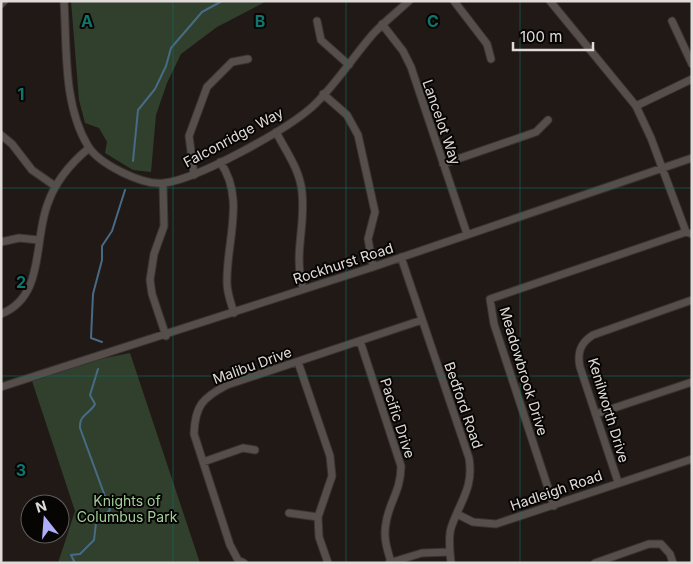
<svg xmlns="http://www.w3.org/2000/svg" width="693" height="564" viewBox="0 0 693 564" font-family="Inter,sans-serif">
<rect width="100%" height="100%" fill="#201916"/>
<path fill="#30402d" d="M 71,1 L 267,1 L 217,27 L 181,54 L 167,83 L 156,115 L 151,172 L 133,170 L 105,153 L 107,142 L 99,128 L 85,123 L 79,100 Z
M 130,353 L 200,563 L 58,563 L 75,511 L 32,381 L 100,359 Z"/>
<g fill="none" stroke-linecap="round" stroke-linejoin="round">
<path stroke="#486b85" stroke-width="2" d="M 133,161 L 138,110 L 155,89 L 166,66 L 171,48 L 202,12 L 222,1
M 102,342 L 91,338 L 93,294 L 102,260 L 102,246 L 112,231 L 125,190
M 75,563 L 71,555 L 80,554 L 94,540 L 96,523 L 110,510 L 80,428 C 79,414 90,414 95,404 L 90,395 L 98,369"/>
<g stroke="#383432" stroke-width="9">
<path id="minor" d="M 64,1 C 67,48 63,105 88,146 C 99,164 143,186 164,183 C 198,179 286,130 312,107 C 335,86 352,58 373,34 C 384,22 397,12 409,1
M 454,1 L 487,44 L 491,59
M 550,1 L 636,106 L 651,138 L 686,232 L 692,234
M 1,4 L 4,1
M 317,21 L 321,40 L 349,65
M 672,21 L 692,64
M 382,24 L 403,51 L 411,67 L 467,234
M 323,94 L 347,115 L 358,135 L 375,212 L 368,239 L 373,267
M 636,106 L 692,79
M 276,132 C 286,151 300,170 302,192 C 306,227 293,253 303,289
M 1,135 L 12,144 L 32,170 L 55,186
M 220,162 C 246,198 226,242 227,283 C 227,293 231,303 234,313
M 443,164 L 536,132 L 548,120
M 194,175 L 189,136 L 207,87 L 232,62 L 248,59
M 163,184 L 164,226 L 154,254 L 150,280 L 152,294 L 166,336
M 1,242 L 19,238 L 39,240
M 401,257 L 469,458 C 474,488 460,501 451,528 C 448,538 450,552 451,563
M 1,314 C 46,296 33,240 48,203 C 56,180 71,163 89,148
M 360,341 L 401,466 C 401,491 389,502 386,523 C 383,537 387,549 391,562
M 298,362 L 330,456 L 332,476 L 318,517 L 319,537 L 328,563
M 1,387 L 373,267 L 692,158
M 596,414 L 692,382
M 203,462 L 243,448 L 255,450
M 618,482 L 580,367 C 577,353 580,343 593,335 L 692,300
M 554,506 L 494,324 L 490,299 L 686,232
M 289,513 L 318,517
M 457,514 L 473,522 L 496,524 L 692,459
M 244,563 L 238,560 L 230,545 L 194,434 C 195,406 202,398 227,385 L 422,320
M 389,563 L 422,553 L 450,552
M 595,563 L 649,544 L 661,544 L 670,554 L 673,563"/>
</g>
<use href="#minor" stroke="#564e4a" stroke-width="7"/>
</g>
<path fill="none" stroke="#0f766e" stroke-width="1" stroke-opacity="0.55" d="M 173,1 L 173,563M 346,1 L 346,563M 520,1 L 520,563M 1,188 L 692,188M 1,376 L 692,376"/>
<g text-anchor="middle" dominant-baseline="central" stroke-width="4" stroke-linejoin="round" paint-order="stroke">
<g font-size="14" fill="#e0dbd9" stroke="#070504">
<text transform="translate(442 122) rotate(71)">Lancelot Way</text>
<text transform="translate(233 137) rotate(-28)">Falconridge Way</text>
<text transform="translate(343 263) rotate(-18)">Rockhurst Road</text>
<text transform="translate(252 365) rotate(-20)">Malibu Drive</text>
<text transform="translate(524 371) rotate(73)">Meadowbrook Drive</text>
<text transform="translate(464 405) rotate(71)">Bedford Road</text>
<text transform="translate(609 410) rotate(73)">Kenilworth Drive</text>
<text transform="translate(398 418) rotate(72)">Pacific Drive</text>
<text transform="translate(556 490) rotate(-19)">Hadleigh Road</text>
</g>
<g font-size="14" fill="#a2cf9a" stroke="#070504">
<text x="127" y="500">Knights of<tspan x="127" dy="16">Columbus Park</tspan></text>
</g>
</g>
<g font-size="16" text-anchor="middle" font-weight="bold" fill="#0f766e" stroke="#070504" stroke-width="4" stroke-linejoin="round" paint-order="stroke">
<text x="87" y="27">A</text>
<text x="260" y="27">B</text>
<text x="433" y="27">C</text>
<text x="21" y="100">1</text>
<text x="21" y="288">2</text>
<text x="21" y="476">3</text>
</g>
<rect width="693" height="564" fill="none" stroke="#e0dbd9" stroke-width="5"/>
<g transform="translate(45 519) rotate(343)"><circle r="24" fill="#070504" stroke="#5e5b59"/>
<path d="M0-4L9 19L0 12L-9 19Z" fill="#afaefa"/>
<text y="-8" font-size="14" font-weight="bold" text-anchor="middle" fill="#e0dbd9">N</text>
</g>
<path d="M513 42v8h80v-8" fill="none" stroke="#e0dbd9" stroke-width="2.5"/>
<text x="520" y="42" font-size="15" fill="#e0dbd9" stroke="#070504" stroke-width="4" paint-order="stroke">100 m</text>
</svg>
